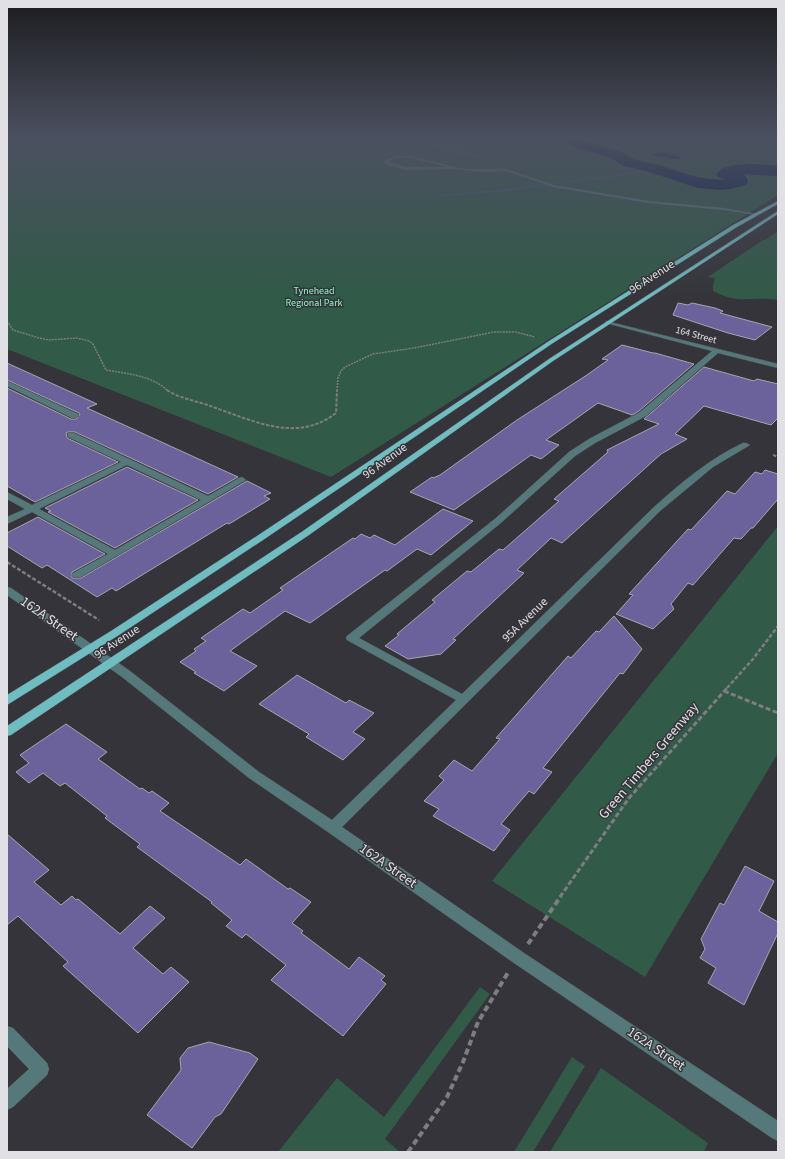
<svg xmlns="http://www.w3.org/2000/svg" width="785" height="1159" viewBox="0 0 785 1159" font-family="'Source Sans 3',sans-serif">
<rect width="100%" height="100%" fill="#35343a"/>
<path fill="#315a48" d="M 7,136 L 778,136 L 778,195 L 331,477 L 7,349 Z
M 778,231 L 778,300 C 751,296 739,305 713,291 L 713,285 L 715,278 L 708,277 L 763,240 L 765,240 Z
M 778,526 L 778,753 L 645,977 L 492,881 Z
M 480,987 L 490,994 L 385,1139 L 400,1152 L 278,1152 L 337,1078 L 384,1117 Z
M 572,1057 L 585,1066 L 533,1152 L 514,1152 Z
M 601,1068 L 708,1143 L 704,1152 L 550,1152 Z"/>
<path fill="#051a49" stroke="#475578" d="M 658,151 L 680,156 L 684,158 L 675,160 L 648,155 L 659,152 Z"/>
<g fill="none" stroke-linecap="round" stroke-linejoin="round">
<path fill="#475578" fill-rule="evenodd" d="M 662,170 L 663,172 L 637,173 L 607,178 L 553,184 L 552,183 L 607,176 L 637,171 Z
M 541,184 L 542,186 L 499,192 L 440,196 L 439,195 L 499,190 Z"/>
<path fill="#051a49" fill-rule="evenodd" d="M 562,136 L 577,136 L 590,143 L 619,151 L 636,160 L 659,165 L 693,176 L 709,179 L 725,180 L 718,177 L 716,174 C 726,160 763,164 778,166 L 778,176 L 741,174 L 745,175 L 748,181 L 746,185 L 730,189 L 720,190 L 698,188 L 649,172 L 624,166 L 609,157 L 579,149 L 569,144 Z"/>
</g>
<path fill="#6b619b" stroke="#a7a6ae" d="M 678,303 L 688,305 L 692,303 L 715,308 L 723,311 L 720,313 L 772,327 L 755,340 L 728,333 L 673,315 Z
M 622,345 L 653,353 L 655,353 L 694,364 L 639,411 L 632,415 L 598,403 L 546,440 L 559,445 L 541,459 L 531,455 L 454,510 L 410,492 L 432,477 L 433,478 L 440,475 L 517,420 L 587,375 L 608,360 L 602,359 Z
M 7,363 L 97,404 L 87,408 L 238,477 L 208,494 L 75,432 L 68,432 L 66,433 L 67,438 L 118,462 L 35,502 L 7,486 L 7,388 L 71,419 L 76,419 L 80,415 L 79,413 L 7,380 Z
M 704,367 L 754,381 L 757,379 L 778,384 L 778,418 L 771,425 L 704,406 L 675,434 L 687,439 L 661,454 L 562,543 L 551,538 L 517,570 L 524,573 L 453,639 L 456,640 L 441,654 L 408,659 L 385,646 L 399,635 L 397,634 L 435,602 L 432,600 L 467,571 L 471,572 L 499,549 L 503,550 L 559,501 L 554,499 L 608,452 L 607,450 L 659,424 L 644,419 Z
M 127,467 L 198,500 L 115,548 L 48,512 L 51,511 L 45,508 Z
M 765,470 L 778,474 L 778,499 L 753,528 L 751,528 L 741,539 L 734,538 L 693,585 L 688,583 L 671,604 L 674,609 L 653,629 L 616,614 L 633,595 L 629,594 L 688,529 L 691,530 L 727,491 L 735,494 L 755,472 L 762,474 Z
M 247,481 L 271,493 L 264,496 L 270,499 L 229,524 L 227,523 L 116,591 L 112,588 L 97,597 L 47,565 L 42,568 L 7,546 L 7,533 L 38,517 L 105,554 L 72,572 L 72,578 L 81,578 Z
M 443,509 L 473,521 L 431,555 L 417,549 L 387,571 L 385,570 L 310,623 L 285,611 L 230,651 L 257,666 L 224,691 L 194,673 L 196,672 L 180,662 L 196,651 L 194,649 L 206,641 L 201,638 L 243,609 L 250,613 L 283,590 L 280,588 L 353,538 L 355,539 L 361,534 L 370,538 L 374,535 L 395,545 Z
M 614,616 L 642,649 L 623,674 L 620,673 L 543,768 L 552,772 L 534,794 L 529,791 L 501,824 L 510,830 L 494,851 L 433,816 L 439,809 L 424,801 L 444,780 L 439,776 L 454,760 L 472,771 L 500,739 L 496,738 L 568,656 L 571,658 L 596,631 L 599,632 Z
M 297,675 L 346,703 L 349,700 L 374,713 L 353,732 L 365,739 L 343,760 L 306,737 L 309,734 L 259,704 Z
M 66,724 L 107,752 L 98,759 L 140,789 L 142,788 L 149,793 L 152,791 L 169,803 L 160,811 L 240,865 L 246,859 L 288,889 L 290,888 L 311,902 L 292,923 L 303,931 L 301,933 L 349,969 L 359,957 L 385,976 L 381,980 L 386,984 L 343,1036 L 271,980 L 286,965 L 246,934 L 242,938 L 226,926 L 232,920 L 211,903 L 212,902 L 137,847 L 140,844 L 105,818 L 107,816 L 65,783 L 60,786 L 43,773 L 29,783 L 16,772 L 29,763 L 20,755 Z
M 7,834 L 49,870 L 34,882 L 61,905 L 72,896 L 76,900 L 78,899 L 120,934 L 150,906 L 165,918 L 133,948 L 163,974 L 171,967 L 189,982 L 138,1033 L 63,966 L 68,962 L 18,916 L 7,925 Z
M 745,866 L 774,881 L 759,911 L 778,922 L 778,933 L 744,1005 L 708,983 L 716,968 L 700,958 L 705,949 L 701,939 L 720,903 L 724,905 Z
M 209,1042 L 250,1053 L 258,1059 L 221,1114 L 215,1117 L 192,1148 L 147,1115 L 181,1070 L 180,1058 L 188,1048 Z"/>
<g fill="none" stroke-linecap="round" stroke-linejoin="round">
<g stroke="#515055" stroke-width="1">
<path id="minor" d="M 395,156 L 411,156 L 464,169 L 506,169 L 554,185 L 649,201 L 724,208 L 758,214 L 756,215 L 724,210 L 649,203 L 553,187 L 506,171 L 481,172 L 454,169 L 407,170 L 389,166 L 383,162 ZM 396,158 L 411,158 L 447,167 L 407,167 L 388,162 Z
M 606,321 L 778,364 L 778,368 L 718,353 L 646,416 L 595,443 L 575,456 L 502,522 L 359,638 L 462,694 L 654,507 C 682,482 709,459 743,443 L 746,443 L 750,445 L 713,467 L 660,511 L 342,827 L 524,953 L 778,1121 L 778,1141 L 772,1138 L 514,963 L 328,832 L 249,778 L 122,677 L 7,595 L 7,587 L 11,588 L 130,671 L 259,772 L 332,820 L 456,700 L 347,640 L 346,638 L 347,636 L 496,518 L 569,452 L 589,439 L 640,412 L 712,351 L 606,323 Z
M 7,381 L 78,414 L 79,416 L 75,418 L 72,418 L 7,386 Z
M 68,433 L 74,433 L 208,496 L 239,478 L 242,477 L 246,480 L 81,577 L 73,577 L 72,575 L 73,573 L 108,554 L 32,512 L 7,524 L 7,517 L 25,509 L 7,499 L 7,492 L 32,505 L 121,462 L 68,437 ZM 127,465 L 201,500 L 115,550 L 39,509 Z
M 7,1026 L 13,1028 L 47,1063 L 49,1069 L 47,1075 L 13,1107 L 7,1110 L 7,1089 L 29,1069 L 7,1046 Z"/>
</g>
<g stroke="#515055" stroke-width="1">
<path id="major" d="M 778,201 L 778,204 L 737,227 L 553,343 L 266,538 L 119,635 L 7,705 L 7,695 L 111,631 L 260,534 L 549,341 L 733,225 Z
M 778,211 L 778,214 L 553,361 L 309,535 L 11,735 L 7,736 L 7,726 L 303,531 L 549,359 Z"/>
</g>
<path stroke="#7e7d82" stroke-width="1" stroke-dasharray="1.5 1" stroke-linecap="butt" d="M 114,136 L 181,136
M 407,136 L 476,157
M 462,136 L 478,138 L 492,136
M 656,136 L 690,139 L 702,136
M 775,136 L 778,136
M 390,145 L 397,141 L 396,136"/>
<path stroke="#7e7d82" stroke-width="1.5" stroke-dasharray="2 1" stroke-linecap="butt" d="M 7,321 L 13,330 L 39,338 L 49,340 L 77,338 L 89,341 L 93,344 L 106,370 C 127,374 152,375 168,391
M 337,391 L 338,378 L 341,371 L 345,367 L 373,354 L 414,348 L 494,332 L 516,332 L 535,337"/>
<path stroke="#7e7d82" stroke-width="2" stroke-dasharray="3.5 1.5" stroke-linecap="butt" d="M 167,390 C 178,398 197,401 210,406 C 252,420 296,444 336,413 L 337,390
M 773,455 L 778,457"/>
<path stroke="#7e7d82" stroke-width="2.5" stroke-dasharray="4 2" stroke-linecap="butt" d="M 7,562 L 99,620
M 727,688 L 753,659 L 778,626"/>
<path stroke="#7e7d82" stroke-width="3" stroke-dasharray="5 2.5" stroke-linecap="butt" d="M 724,691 L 778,713
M 560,897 L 629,798 L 728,687"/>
<path stroke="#7e7d82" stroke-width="4" stroke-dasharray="6 3.5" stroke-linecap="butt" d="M 528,944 L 561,896
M 408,1152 L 447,1097 L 463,1062 L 478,1022 L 509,971"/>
<use href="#minor" fill="#55797b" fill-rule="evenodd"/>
<use href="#major" fill="#6fbdc0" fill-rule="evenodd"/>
</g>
<linearGradient id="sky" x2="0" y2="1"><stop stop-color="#1d1d20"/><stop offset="0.46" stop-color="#4b5060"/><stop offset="1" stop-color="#4b5060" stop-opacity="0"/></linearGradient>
<rect width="785" height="298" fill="url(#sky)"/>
<g text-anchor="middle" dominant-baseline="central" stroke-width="3" stroke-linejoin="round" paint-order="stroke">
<g font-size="10" fill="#8bf7c9" stroke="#35343a">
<text x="314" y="291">Tynehead<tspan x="314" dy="12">Regional Park</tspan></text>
</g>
<g font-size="10" fill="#e1e0e4" stroke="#35343a">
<text transform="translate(696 335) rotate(15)">164 Street</text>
</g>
<g font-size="12" fill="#e1e0e4" stroke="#35343a">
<text transform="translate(652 277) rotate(-33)">96 Avenue</text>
<text transform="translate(385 461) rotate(-36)">96 Avenue</text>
<text transform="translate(525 620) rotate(-44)">95A Avenue</text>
<text transform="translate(117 642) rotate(-33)">96 Avenue</text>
</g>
<g font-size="14" fill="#e1e0e4" stroke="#35343a">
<text transform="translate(49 619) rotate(35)">162A Street</text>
<text transform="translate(649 761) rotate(-50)">Green Timbers Greenway</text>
<text transform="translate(388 866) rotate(35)">162A Street</text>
<text transform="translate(656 1049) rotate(34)">162A Street</text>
</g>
</g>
<rect width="785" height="1159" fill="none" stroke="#e1e0e4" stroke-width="16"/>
</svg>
